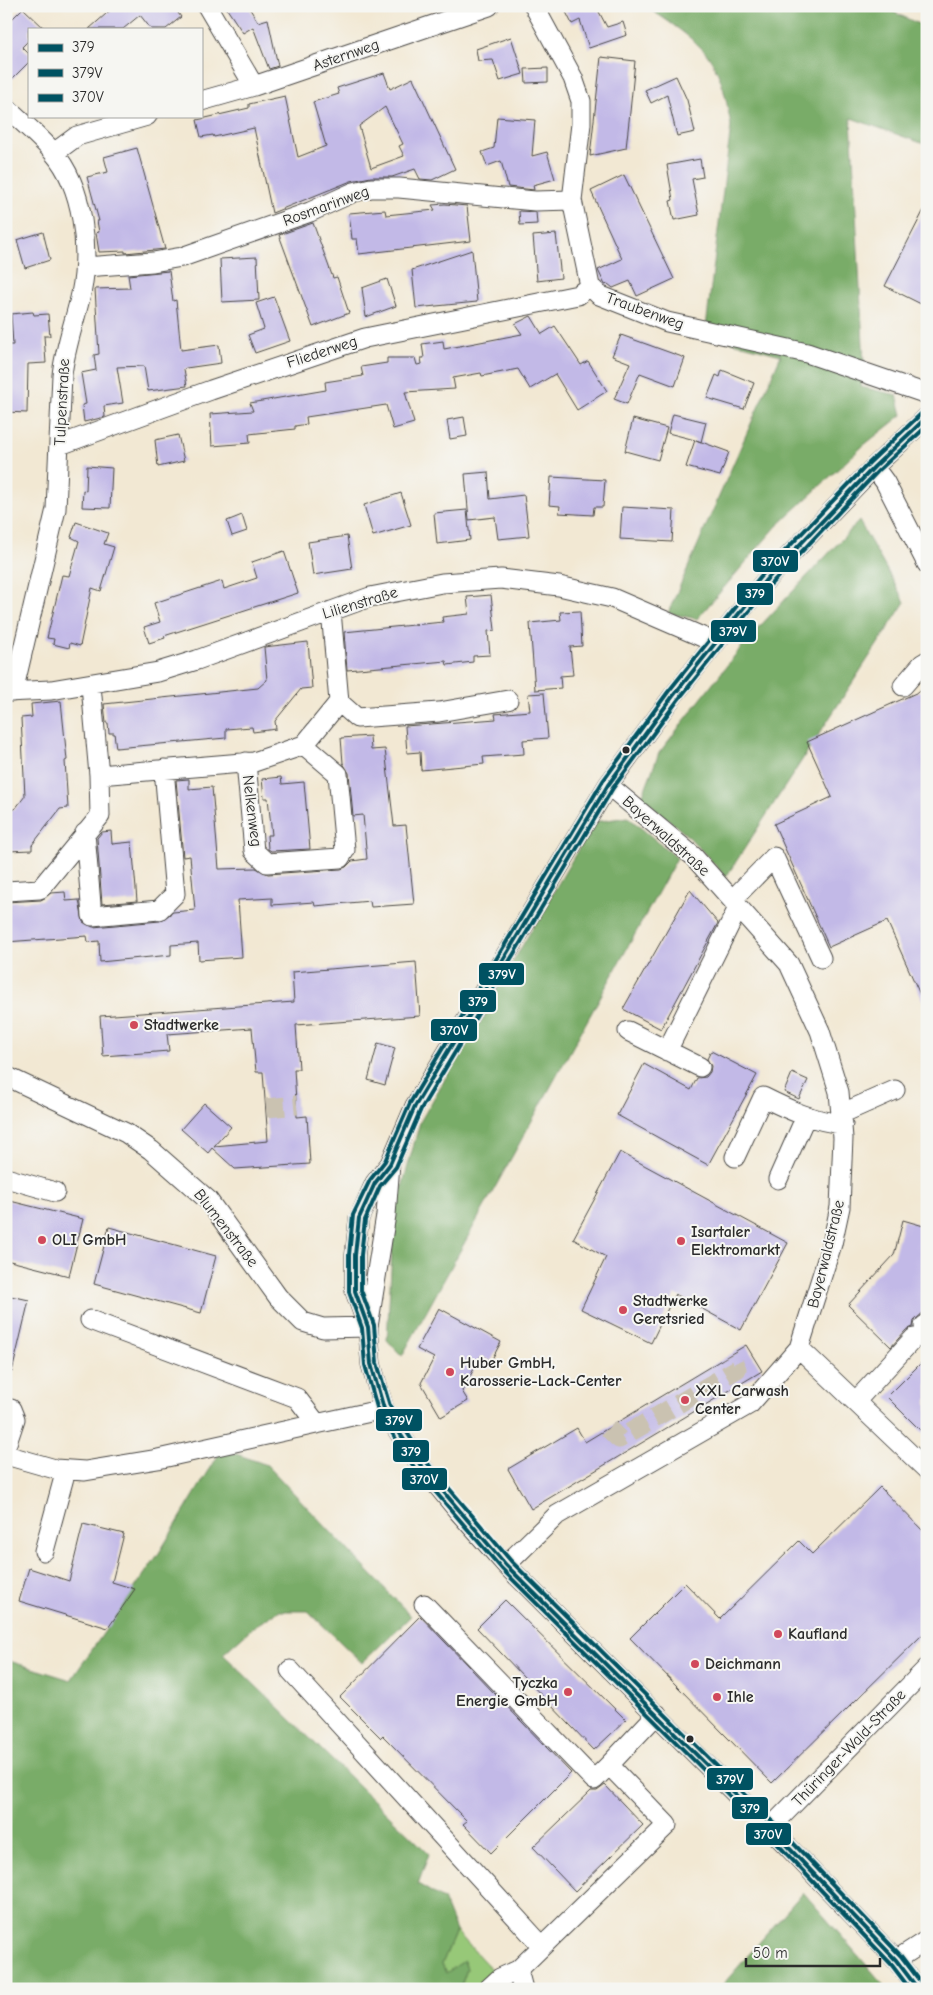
<svg xmlns="http://www.w3.org/2000/svg" width="933" height="1995" viewBox="0 0 933 1995" font-family="'Comic Neue',sans-serif">
<rect width="100%" height="100%" fill="#f6f6f2"/>
<filter id="ink" filterUnits="userSpaceOnUse"><feTurbulence type="fractalNoise" baseFrequency=".02" numOctaves="2"/><feDisplacementMap in="SourceGraphic" scale="10" xChannelSelector="R" yChannelSelector="G"/><feConvolveMatrix kernelMatrix="1 2 1 2 8 2 1 2 1" color-interpolation-filters="sRGB"/></filter>
<filter id="wash" filterUnits="userSpaceOnUse"><feTurbulence type="fractalNoise" baseFrequency=".0096" numOctaves="4" result="noise"/><feDisplacementMap in="SourceGraphic" scale="20" xChannelSelector="R" yChannelSelector="G"/><feGaussianBlur stdDeviation="1.12" result="paint"/><feColorMatrix in="noise" values="0 0 0 0 0 0 0 0 0 0 0 0 0 0 0 0 0 1.4 0 .05"/><feComposite in="paint" operator="in"/></filter>
<g filter="url(#wash)">
<rect width="100%" height="100%" fill="#f2e8d3"/>
<path fill="#97c878" stroke="#617a52" d="M 456,1931 L 494,1972 L 477,1989 L 460,1989 L 467,1969 L 464,1961 L 446,1973 L 442,1964 Z"/>
<path fill="#79ac68" stroke="#526c4a" d="M 644,6 L 881,6 L 927,28 L 927,145 L 851,118 L 864,364 L 861,387 L 897,395 L 902,415 L 864,445 L 776,527 L 697,619 L 668,613 L 781,355 L 705,335 L 731,126 C 727,103 723,76 708,56 C 699,42 659,14 644,6 Z
M 859,521 L 905,602 L 726,877 L 690,838 L 642,797 L 659,753 L 746,641 Z
M 628,817 L 677,858 L 402,1356 L 387,1340 L 394,1216 L 420,1122 L 594,822 Z
M 222,1449 L 267,1465 L 411,1616 L 362,1663 L 308,1611 L 279,1611 L 253,1627 L 223,1654 L 429,1854 L 418,1884 L 443,1899 L 456,1931 L 442,1964 L 446,1973 L 464,1961 L 467,1969 L 460,1989 L 6,1989 L 6,1660 L 71,1680 L 159,1553 Z
M 803,1892 L 883,1984 L 882,1989 L 719,1989 Z"/>
<g id="blocks">
<path fill="#c2b9e7" fill-rule="evenodd" d="M 115,6 L 173,6 L 181,17 L 166,29 L 151,29 L 140,15 L 123,29 L 89,29 Z
M 225,6 L 248,6 L 258,22 L 268,19 L 278,66 L 269,69 L 253,27 L 243,33 Z
M 563,6 L 606,6 L 598,10 L 607,27 L 623,22 L 627,35 L 589,48 L 580,20 L 572,24 Z
M 23,8 L 45,29 L 29,29 L 29,40 L 22,47 L 29,54 L 29,62 L 6,85 L 6,25 Z
M 511,37 L 523,74 L 500,81 L 493,60 L 478,61 L 476,49 Z
M 601,57 L 635,61 L 630,112 L 626,148 L 590,156 Z
M 548,68 L 548,82 L 526,83 L 525,69 Z
M 384,73 L 390,89 L 413,78 L 455,169 L 432,180 L 420,179 L 415,169 L 392,177 L 371,177 L 351,181 L 272,213 L 254,128 L 214,137 L 213,135 L 201,137 L 197,120 L 249,108 L 249,104 L 285,96 L 298,157 L 326,146 L 313,102 L 339,94 L 337,88 ZM 385,107 L 403,144 L 399,146 L 404,156 L 371,168 L 359,126 Z
M 676,76 L 687,100 L 695,132 L 677,136 L 667,95 L 651,103 L 645,90 Z
M 497,117 L 535,120 L 532,156 L 547,152 L 555,179 L 533,185 L 534,190 L 508,187 L 501,161 L 487,166 L 482,152 L 494,148 Z
M 137,148 L 165,249 L 125,253 L 125,251 L 99,252 L 96,233 L 99,232 L 97,221 L 99,221 L 87,177 L 108,172 L 104,157 Z
M 700,159 L 703,177 L 692,179 L 699,215 L 674,220 L 670,201 L 673,200 L 667,165 Z
M 624,175 L 674,279 L 637,296 L 630,281 L 613,288 L 608,284 L 605,285 L 598,270 L 622,259 L 591,191 Z
M 445,204 L 467,206 L 471,241 L 359,254 L 357,239 L 352,239 L 349,213 L 385,210 L 386,215 L 435,210 L 432,205 Z
M 927,204 L 927,307 L 885,286 Z
M 519,211 L 536,212 L 537,224 L 520,225 Z
M 313,223 L 333,278 L 337,277 L 349,313 L 313,327 L 279,235 Z
M 43,232 L 50,260 L 25,268 L 17,240 Z
M 556,234 L 561,278 L 537,281 L 533,236 Z
M 472,250 L 477,302 L 416,308 L 412,270 Z
M 257,257 L 259,300 L 222,302 L 220,259 Z
M 169,271 L 173,301 L 176,300 L 181,350 L 219,345 L 221,363 L 186,368 L 184,369 L 187,386 L 148,391 L 144,366 L 117,367 L 123,403 L 104,406 L 105,417 L 84,422 L 82,405 L 86,404 L 81,373 L 96,370 L 94,355 L 99,354 L 95,289 L 130,288 L 128,275 Z
M 387,279 L 396,306 L 366,317 L 362,288 Z
M 274,297 L 290,341 L 255,353 L 248,335 L 264,329 L 256,303 Z
M 33,312 L 34,315 L 48,314 L 50,336 L 44,336 L 46,363 L 28,364 L 27,413 L 6,412 L 6,345 L 13,345 L 11,314 Z
M 531,316 L 542,334 L 555,326 L 581,365 L 588,361 L 607,391 L 577,410 L 555,374 L 530,389 L 518,369 L 482,376 L 481,373 L 453,378 L 455,389 L 405,392 L 414,423 L 393,429 L 386,405 L 306,417 L 307,424 L 295,426 L 295,429 L 249,434 L 250,443 L 212,446 L 210,414 L 253,411 L 250,403 L 326,390 L 325,382 L 363,376 L 361,367 L 387,363 L 387,358 L 415,358 L 417,365 L 422,364 L 421,358 L 424,358 L 422,344 L 443,341 L 444,349 L 522,334 L 515,324 Z
M 621,335 L 685,358 L 675,386 L 640,373 L 627,404 L 614,399 L 630,363 L 612,356 Z
M 722,370 L 754,383 L 744,409 L 707,398 L 716,375 L 720,377 Z
M 673,414 L 706,422 L 701,442 L 696,440 L 729,452 L 720,476 L 686,467 L 695,440 L 668,433 Z
M 464,417 L 467,436 L 450,439 L 447,420 Z
M 633,419 L 667,428 L 658,460 L 625,451 Z
M 178,435 L 184,461 L 158,467 L 155,440 Z
M 87,466 L 112,468 L 110,508 L 82,507 L 83,490 L 86,491 Z
M 488,472 L 490,499 L 524,495 L 529,536 L 498,539 L 495,517 L 469,520 L 465,474 Z
M 551,477 L 605,480 L 603,507 L 594,507 L 593,515 L 559,513 L 560,506 L 549,505 Z
M 401,493 L 411,525 L 373,536 L 364,505 Z
M 622,507 L 674,510 L 672,542 L 620,539 Z
M 467,510 L 470,540 L 437,544 L 434,513 Z
M 242,515 L 247,531 L 232,536 L 227,521 Z
M 76,522 L 108,533 L 104,544 L 114,547 L 101,591 L 92,588 L 80,646 L 70,643 L 69,648 L 53,644 L 54,639 L 47,638 L 62,575 L 69,576 L 79,541 L 71,537 Z
M 347,536 L 352,569 L 313,575 L 308,542 Z
M 284,551 L 298,593 L 164,636 L 165,638 L 149,643 L 144,627 L 160,622 L 154,603 L 222,581 L 224,589 L 257,578 L 252,562 Z
M 491,595 L 495,630 L 488,631 L 490,655 L 473,656 L 473,662 L 447,665 L 446,661 L 347,670 L 344,632 L 443,622 L 442,617 L 469,614 L 467,597 Z
M 580,611 L 582,646 L 570,647 L 573,675 L 560,676 L 561,688 L 535,690 L 530,623 L 561,620 L 560,612 Z
M 308,642 L 312,688 L 301,689 L 275,721 L 276,729 L 253,732 L 252,727 L 226,729 L 226,738 L 116,748 L 114,733 L 109,733 L 108,723 L 106,723 L 104,704 L 258,688 L 267,680 L 264,647 Z
M 927,688 L 927,1010 L 887,921 L 829,947 L 774,824 L 832,797 L 807,742 Z
M 544,693 L 548,738 L 523,740 L 524,754 L 483,757 L 484,764 L 421,770 L 420,752 L 407,753 L 405,726 L 496,719 L 495,714 L 530,711 L 528,694 Z
M 61,701 L 67,760 L 65,761 L 68,808 L 60,809 L 32,845 L 32,850 L 8,851 L 6,810 L 15,809 L 25,796 L 21,718 L 32,717 L 31,704 Z
M 370,736 L 371,750 L 385,749 L 394,826 L 406,825 L 414,904 L 371,907 L 370,901 L 315,906 L 314,902 L 272,905 L 272,898 L 238,900 L 242,957 L 199,960 L 198,943 L 171,945 L 171,955 L 100,962 L 99,941 L 88,942 L 87,936 L 6,942 L 6,902 L 41,900 L 51,893 L 65,892 L 66,901 L 79,900 L 83,922 L 93,927 L 160,921 L 173,912 L 195,910 L 190,856 L 183,857 L 176,780 L 189,779 L 189,789 L 212,787 L 219,869 L 256,868 L 268,874 L 341,869 L 346,867 L 352,861 L 367,859 L 363,815 L 353,816 L 349,773 L 343,763 L 341,738 Z
M 281,777 L 282,784 L 304,782 L 310,849 L 271,851 L 268,849 L 267,835 L 272,835 L 268,798 L 264,798 L 262,779 Z
M 111,831 L 112,844 L 132,842 L 137,901 L 102,904 L 97,838 L 102,832 Z
M 690,890 L 718,923 L 661,1029 L 623,1009 Z
M 416,962 L 420,1016 L 296,1025 L 299,1069 L 294,1069 L 297,1117 L 307,1116 L 310,1164 L 235,1169 L 212,1148 L 208,1153 L 181,1129 L 204,1103 L 231,1127 L 214,1146 L 268,1141 L 263,1072 L 256,1072 L 252,1028 L 167,1034 L 169,1051 L 103,1056 L 100,1016 L 294,1002 L 292,972 Z
M 378,1043 L 395,1048 L 385,1085 L 368,1080 Z
M 711,1051 L 757,1075 L 708,1165 L 617,1115 L 644,1064 L 691,1090 L 697,1078 L 706,1077 L 710,1072 L 711,1066 L 707,1059 Z
M 792,1073 L 808,1080 L 799,1099 L 784,1092 Z
M 620,1152 L 788,1243 L 741,1330 L 675,1294 L 651,1343 L 581,1309 L 606,1257 L 573,1239 Z
M 6,1200 L 83,1219 L 69,1276 L 6,1260 Z
M 903,1220 L 927,1227 L 927,1309 L 914,1321 L 913,1327 L 906,1330 L 891,1347 L 848,1305 L 894,1255 Z
M 109,1227 L 216,1256 L 201,1313 L 94,1284 Z
M 6,1295 L 29,1300 L 12,1372 L 6,1371 Z
M 439,1308 L 501,1342 L 491,1361 L 481,1356 L 462,1391 L 468,1401 L 441,1417 L 421,1383 L 434,1358 L 417,1349 Z
M 746,1345 L 762,1371 L 531,1509 L 508,1469 L 577,1428 L 585,1442 Z
M 927,1357 L 927,1437 L 887,1397 Z
M 880,1487 L 927,1535 L 927,1630 L 772,1783 L 630,1638 L 685,1583 L 720,1619 L 799,1541 L 812,1554 Z
M 83,1524 L 124,1534 L 112,1582 L 135,1589 L 108,1628 L 19,1601 L 29,1568 L 69,1581 Z
M 505,1600 L 626,1720 L 594,1750 L 477,1628 Z
M 420,1616 L 571,1773 L 491,1853 L 463,1824 L 467,1821 L 383,1736 L 381,1738 L 340,1697 Z
M 605,1785 L 643,1825 L 575,1891 L 533,1847 L 591,1791 L 597,1791 Z"/>
</g>
</g>
<g filter="url(#ink)">
<use href="#blocks" fill-opacity="0" stroke="#494744" stroke-width="1"/>
<g fill="none" stroke-linecap="round" stroke-linejoin="round">
<path stroke="#cac2b1" stroke-width="19" stroke-dasharray="19 9" stroke-linecap="butt" d="M 266,1108 L 297,1105
M 608,1428 L 619,1439 L 737,1369 L 730,1355"/>
<g stroke="#494744" stroke-width="21">
<path id="minor" d="M 207,6 L 254,86
M 534,6 L 573,78 L 581,101 L 581,124 L 572,200 L 590,286 L 599,295 L 667,322 L 807,353 L 927,394
M 201,101 L 254,86 L 489,6
M 6,107 C 22,122 39,136 53,152 C 84,187 90,250 81,294 C 75,321 65,347 62,375 L 56,509 L 13,692
M 54,153 L 77,136 L 147,116
M 85,267 L 153,262 L 182,257 L 310,212 L 354,192 L 371,188 L 399,188 L 535,201 L 572,200
M 60,445 L 211,390 L 365,338 L 578,295 L 590,286
M 874,467 L 885,482 L 927,564
M 91,685 L 99,775 L 254,762 L 304,745 L 339,702 L 331,611
M 903,686 L 922,664 L 927,661
M 6,692 L 51,690 L 158,672 L 197,660 L 370,597 L 442,583 L 501,579 L 559,586 L 612,598 L 714,642
M 339,702 L 357,718 L 439,712 L 508,700
M 246,762 L 254,851 L 267,863 L 340,858 L 345,850 L 338,774 L 304,745
M 85,833 L 92,916 L 159,910 L 175,894 L 164,769
M 6,891 L 40,889 L 100,816 L 99,775
M 732,900 L 774,857 L 821,958
M 628,1031 L 700,1067
M 667,1051 L 738,908
M 6,1076 L 126,1133 L 151,1150 L 208,1200 L 278,1297 L 303,1322 L 323,1328 L 368,1327
M 843,1113 L 895,1090
M 735,1157 L 763,1097 C 789,1110 813,1121 843,1124
M 390,1164 L 386,1215 L 368,1327 L 371,1364 L 384,1409 L 419,1463 L 458,1511 L 506,1565 L 770,1828 L 896,1960 L 918,1989
M 6,1178 L 55,1192
M 778,1179 L 806,1116
M 90,1320 L 297,1398 L 317,1424
M 924,1326 L 927,1324
M 368,1327 L 355,1291 L 355,1255 L 359,1218 L 375,1183 L 390,1164 L 415,1106 L 608,785 L 673,696 L 765,581 L 874,467 L 927,417
M 799,1348 L 927,1470
M 856,1401 L 914,1338
M 6,1408 L 11,1409 L 15,1419 L 6,1446
M 6,1455 L 55,1469 L 85,1471 L 158,1459 L 384,1409
M 44,1551 L 66,1470
M 506,1565 L 557,1515 L 750,1404 L 799,1348 L 832,1244 L 840,1207 L 843,1138 L 839,1092 L 820,1031 L 789,964 L 693,856 L 608,785
M 424,1604 L 594,1780 L 609,1765
M 290,1670 L 542,1946
M 770,1828 L 927,1668
M 896,1960 L 927,1940
M 518,1970 L 523,1989
M 488,1989 L 500,1978 L 518,1970 L 667,1825 L 609,1765 L 657,1714"/>
</g>
<use href="#minor" stroke="#fff" stroke-width="19"/>
<g stroke="#f6f6f2" stroke-width="8">
<path id="bus-1" d="M 918,1989 L 896,1960 L 770,1828 L 506,1565 L 419,1463 L 384,1409 L 371,1364 L 368,1327 L 355,1291 L 355,1255 L 359,1218 L 375,1183 L 390,1164 L 415,1106 L 608,785 L 673,696 L 765,581 L 874,467 L 927,417"/>
</g>
<g stroke="#f6f6f2" stroke-width="8">
<path id="bus-2" d="M 923,1985 L 901,1956 L 775,1824 L 511,1561 L 424,1459 L 390,1406 L 377,1363 L 374,1325 L 361,1290 L 361,1255 L 365,1220 L 380,1186 L 396,1167 L 421,1109 L 613,788 L 678,700 L 770,585 L 878,471 L 927,426"/>
</g>
<g stroke="#f6f6f2" stroke-width="8">
<path id="bus-3" d="M 910,1989 L 891,1964 L 766,1832 L 502,1569 L 414,1467 L 378,1411 L 365,1365 L 362,1328 L 349,1292 L 349,1255 L 353,1215 L 370,1180 L 385,1161 L 410,1103 L 603,781 L 668,692 L 760,577 L 869,463 L 923,412"/>
</g>
<use href="#bus-1" stroke="#005262" stroke-width="4"/>
<use href="#bus-2" stroke="#005262" stroke-width="4"/>
<use href="#bus-3" stroke="#005262" stroke-width="4"/>
</g>
</g>
<g fill="#2b2b2b" stroke="#f6f6f2" stroke-width="2">
<circle cx="626" cy="750" r="4.5"/>
<circle cx="690" cy="1739" r="4.5"/>
</g>
<g fill="#d1495b" stroke="#f6f6f2" stroke-width="2">
<circle cx="134" cy="1025" r="5"/>
<circle cx="42" cy="1240" r="5"/>
<circle cx="681" cy="1241" r="5"/>
<circle cx="623" cy="1310" r="5"/>
<circle cx="450" cy="1372" r="5"/>
<circle cx="685" cy="1400" r="5"/>
<circle cx="778" cy="1634" r="5"/>
<circle cx="695" cy="1664" r="5"/>
<circle cx="568" cy="1692" r="5"/>
<circle cx="717" cy="1697" r="5"/>
</g>
<g text-anchor="middle" dominant-baseline="central" stroke-width="4" stroke-linejoin="round" paint-order="stroke">
<g font-size="16" fill="#2b2b2b" stroke="#f6f6f2">
<text transform="translate(346 55) rotate(-19)">Asternweg</text>
<text transform="translate(326 206) rotate(-20)">Rosmarinweg</text>
<text transform="translate(645 311) rotate(20)">Traubenweg</text>
<text transform="translate(322 352) rotate(-18)">Fliederweg</text>
<text transform="translate(62 402) rotate(-87)">Tulpenstraße</text>
<text transform="translate(360 603) rotate(-17)">Lilienstraße</text>
<text transform="translate(252 811) rotate(83)">Nelkenweg</text>
<text transform="translate(666 836) rotate(42)">Bayerwaldstraße</text>
<text transform="translate(226 1228) rotate(52)">Blumenstraße</text>
<text transform="translate(826 1254) rotate(-76)">Bayerwaldstraße</text>
<text transform="translate(849 1748) rotate(-46)">Thüringer-Wald-Straße</text>
</g>
<g font-size="16" font-weight="bold" fill="#2b2b2b" stroke="#f6f6f2" text-anchor="start">
<text x="144" y="1025">Stadtwerke</text>
<text x="691" y="1232">Isartaler<tspan x="691" dy="18">Elektromarkt</tspan></text>
<text x="52" y="1240">OLI GmbH</text>
<text x="633" y="1301">Stadtwerke<tspan x="633" dy="18">Geretsried</tspan></text>
<text x="460" y="1363">Huber GmbH,<tspan x="460" dy="18">Karosserie-Lack-Center</tspan></text>
<text x="695" y="1391">XXL Carwash<tspan x="695" dy="18">Center</tspan></text>
<text x="788" y="1634">Kaufland</text>
<text x="705" y="1664">Deichmann</text>
<text x="558" y="1683" text-anchor="end">Tyczka<tspan x="558" dy="18">Energie GmbH</tspan></text>
<text x="727" y="1697">Ihle</text>
</g>
</g>
<g stroke="#f6f6f2" stroke-width="2">
<rect x="752" y="549" width="47" height="24" rx="5" fill="#005262"/>
<rect x="736" y="582" width="38" height="24" rx="5" fill="#005262"/>
<rect x="710" y="619" width="47" height="24" rx="5" fill="#005262"/>
<rect x="478" y="962" width="47" height="24" rx="5" fill="#005262"/>
<rect x="459" y="989" width="38" height="24" rx="5" fill="#005262"/>
<rect x="430" y="1018" width="48" height="24" rx="5" fill="#005262"/>
<rect x="375" y="1408" width="48" height="24" rx="5" fill="#005262"/>
<rect x="392" y="1439" width="38" height="24" rx="5" fill="#005262"/>
<rect x="401" y="1467" width="47" height="24" rx="5" fill="#005262"/>
<rect x="706" y="1767" width="48" height="24" rx="5" fill="#005262"/>
<rect x="731" y="1796" width="38" height="24" rx="5" fill="#005262"/>
<rect x="745" y="1822" width="47" height="24" rx="5" fill="#005262"/>
</g>
<g font-size="14" text-anchor="middle" font-weight="bold" fill="#fff">
<text x="775" y="566">370V</text>
<text x="755" y="598">379</text>
<text x="733" y="636">379V</text>
<text x="502" y="979">379V</text>
<text x="478" y="1006">379</text>
<text x="454" y="1035">370V</text>
<text x="399" y="1425">379V</text>
<text x="411" y="1456">379</text>
<text x="424" y="1484">370V</text>
<text x="730" y="1784">379V</text>
<text x="750" y="1813">379</text>
<text x="768" y="1839">370V</text>
</g>
<rect width="933" height="1995" fill="none" stroke="#f6f6f2" stroke-width="25"/>
<rect x="28" y="28" width="175" height="90" fill="#f6f6f2" stroke="#a5a5a2"/>
<rect x="38" y="44" width="25" height="8" fill="#005262" stroke="#a5a5a2"/>
<text x="72" y="52" font-size="15" fill="#2b2b2b">379</text>
<rect x="38" y="69" width="25" height="8" fill="#005262" stroke="#a5a5a2"/>
<text x="72" y="78" font-size="15" fill="#2b2b2b">379V</text>
<rect x="38" y="94" width="25" height="8" fill="#005262" stroke="#a5a5a2"/>
<text x="72" y="102" font-size="15" fill="#2b2b2b">370V</text>
<path d="M746 1958v8h134v-8" fill="none" stroke="#2b2b2b" stroke-width="2.5"/>
<text x="753" y="1958" font-size="15" fill="#2b2b2b" stroke="#f6f6f2" stroke-width="4" paint-order="stroke">50 m</text>
</svg>
